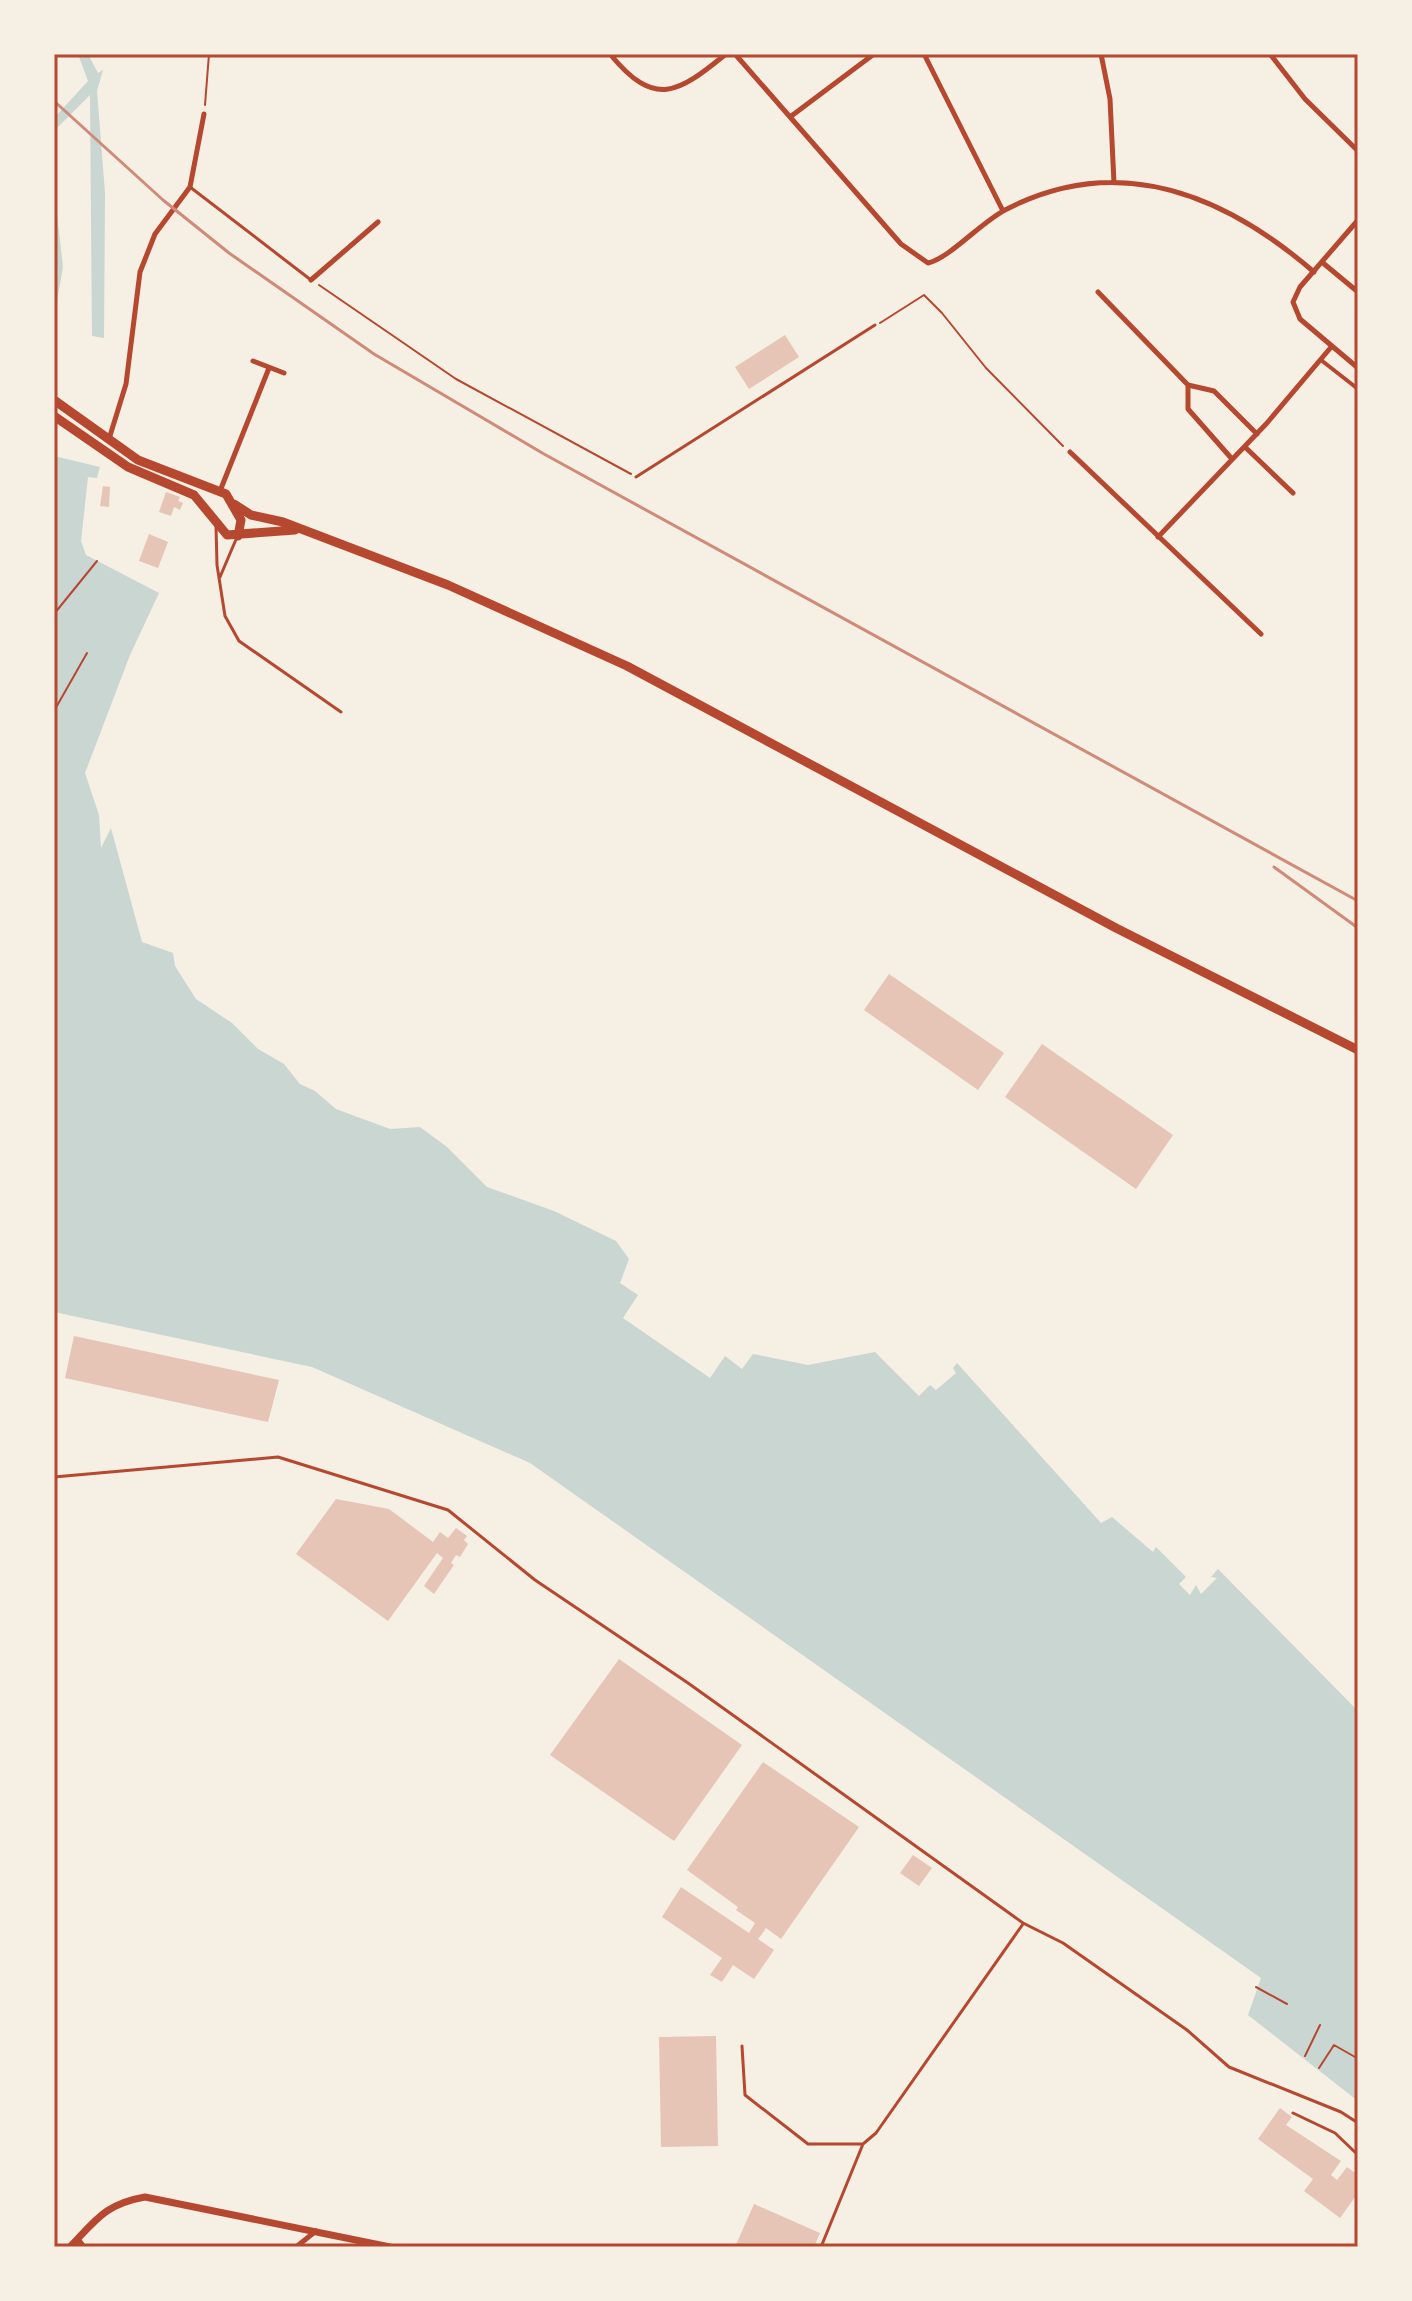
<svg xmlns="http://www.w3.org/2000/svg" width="1412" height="2301" viewBox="0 0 1412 2301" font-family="Manrope,sans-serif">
<rect width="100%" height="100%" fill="#f6efe4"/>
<path fill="#c9d6d2" d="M 78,54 L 95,54 L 90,58 L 98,73 L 103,70 L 97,91 L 105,193 L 104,338 L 92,336 L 90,95 L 54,131 L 54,118 L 88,81 Z
M 54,188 L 63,267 L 54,318 Z
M 54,456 L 100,467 L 97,478 L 88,477 L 81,541 L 86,555 L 159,593 L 130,655 L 85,773 L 99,815 L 101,848 L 111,828 L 142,942 L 173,953 L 175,966 L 196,999 L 232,1023 L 258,1049 L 284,1064 L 300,1084 L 315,1091 L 336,1109 L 390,1129 L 420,1127 L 447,1147 L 487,1187 L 554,1211 L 616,1241 L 629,1259 L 620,1283 L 638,1295 L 623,1318 L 710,1378 L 725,1356 L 742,1369 L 753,1354 L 808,1365 L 875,1352 L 919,1396 L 930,1385 L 936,1390 L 956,1373 L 953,1368 L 957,1363 L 1101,1523 L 1112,1517 L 1153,1552 L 1156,1547 L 1186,1577 L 1179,1584 L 1190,1595 L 1196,1585 L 1201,1594 L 1217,1578 L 1211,1577 L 1218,1569 L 1358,1711 L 1358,2101 L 1248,2015 L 1261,1978 L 530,1463 L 312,1367 L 54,1312 Z"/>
<path fill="#e6c5b7" d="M 785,335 L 799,357 L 749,389 L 735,367 Z
M 103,486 L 110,487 L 109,507 L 100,506 Z
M 166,492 L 180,497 L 178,501 L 183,503 L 180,510 L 174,507 L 171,516 L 159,512 Z
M 149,534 L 168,542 L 158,568 L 139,561 Z
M 889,974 L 1004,1053 L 978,1090 L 864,1010 Z
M 1042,1044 L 1173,1135 L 1136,1189 L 1005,1097 Z
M 74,1336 L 279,1380 L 268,1422 L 65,1378 Z
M 336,1499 L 389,1509 L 433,1542 L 440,1532 L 448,1538 L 456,1528 L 467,1536 L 464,1540 L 468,1544 L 460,1557 L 456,1555 L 451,1563 L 454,1565 L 434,1594 L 424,1586 L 443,1558 L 437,1553 L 388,1621 L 296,1554 Z
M 619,1659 L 742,1745 L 674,1841 L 550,1755 Z
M 763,1762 L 859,1827 L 781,1939 L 766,1928 L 762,1934 L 758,1939 L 774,1950 L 754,1979 L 733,1965 L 722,1982 L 710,1975 L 722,1958 L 662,1917 L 681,1887 L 749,1933 L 755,1923 L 736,1910 L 738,1907 L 687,1870 Z
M 913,1855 L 932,1868 L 919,1886 L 900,1873 Z
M 716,2036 L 718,2146 L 661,2147 L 659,2037 Z
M 1280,2108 L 1292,2117 L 1286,2125 L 1341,2161 L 1331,2175 L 1337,2180 L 1347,2167 L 1358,2175 L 1358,2193 L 1340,2218 L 1304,2191 L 1313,2179 L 1258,2139 Z
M 754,2204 L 820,2233 L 814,2247 L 735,2247 Z"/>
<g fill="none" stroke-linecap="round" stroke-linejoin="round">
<path stroke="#b5482f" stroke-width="2" d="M 205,105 L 209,54
M 319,285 L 456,379 L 631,474
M 880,323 L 924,295 L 942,313 L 986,368 L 1063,446
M 54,614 L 97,561
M 54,711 L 87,653
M 1256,1987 L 1287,2004
M 1305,2056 L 1320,2025
M 1319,2068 L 1334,2045 L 1355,2057"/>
<path stroke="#b5482f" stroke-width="3" d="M 190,187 L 311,280
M 636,477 L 875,325
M 216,526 L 217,565 L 225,616 L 239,641 L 341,712
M 220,577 L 237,537
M 54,1477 L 278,1457 L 448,1510 L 535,1580 L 688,1683 L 1023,1923 L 1063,1943 L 1187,2030 L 1229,2067 L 1341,2112 L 1358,2123
M 742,2046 L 745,2095 L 808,2144 L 863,2144
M 1293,2113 L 1335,2133 L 1358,2155
M 821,2247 L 863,2144 L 876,2133 L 1023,1924"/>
<path stroke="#b5482f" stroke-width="4" d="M 1321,360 L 1358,389"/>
<path stroke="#b5482f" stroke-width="5" d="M 610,54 C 655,109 678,93 726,54
M 735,54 L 901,244 L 928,263 C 950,258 982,221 1007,209 C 1120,151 1226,196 1314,272
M 924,54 L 1003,211
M 1101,54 L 1110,99 L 1114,183
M 1270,54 L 1305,99 L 1358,151
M 790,117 L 874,54
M 1358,220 L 1300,287 L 1293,302 L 1300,319 L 1358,368
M 1323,263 L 1358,292
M 311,280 L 378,222
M 1098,292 L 1188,385
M 253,361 L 284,373
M 109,439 L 126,384 L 140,272 L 155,234 L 190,187 L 204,114
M 1245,447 L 1293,493
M 1070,452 L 1261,634
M 1232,459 L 1188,409 L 1188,385 L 1214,391 L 1257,434
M 220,491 L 269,368
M 1158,537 L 1267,423 L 1332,346
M 78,2239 L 84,2247
M 296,2247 L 316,2231"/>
<path stroke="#b5482f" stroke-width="7" d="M 70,2247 C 96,2220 105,2204 145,2197 L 390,2247"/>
<path stroke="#b5482f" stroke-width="9" d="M 54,400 L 138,460 L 226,494 L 241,520 L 238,536
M 54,416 L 128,467 L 194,495 L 227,535 L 295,530
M 234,504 L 251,515 L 283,522 L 448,585 L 627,666 L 1116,928 L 1358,1050"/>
<path stroke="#cf8b77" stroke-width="3" d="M 54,101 L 163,200 L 229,253 L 374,354 L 544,454 L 1358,901
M 1274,867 L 1358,928"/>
</g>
<rect width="1412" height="2301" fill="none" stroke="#f6efe4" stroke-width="112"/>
<rect x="56" y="56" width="1300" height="2189" fill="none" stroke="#b5482f" stroke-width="3"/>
</svg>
